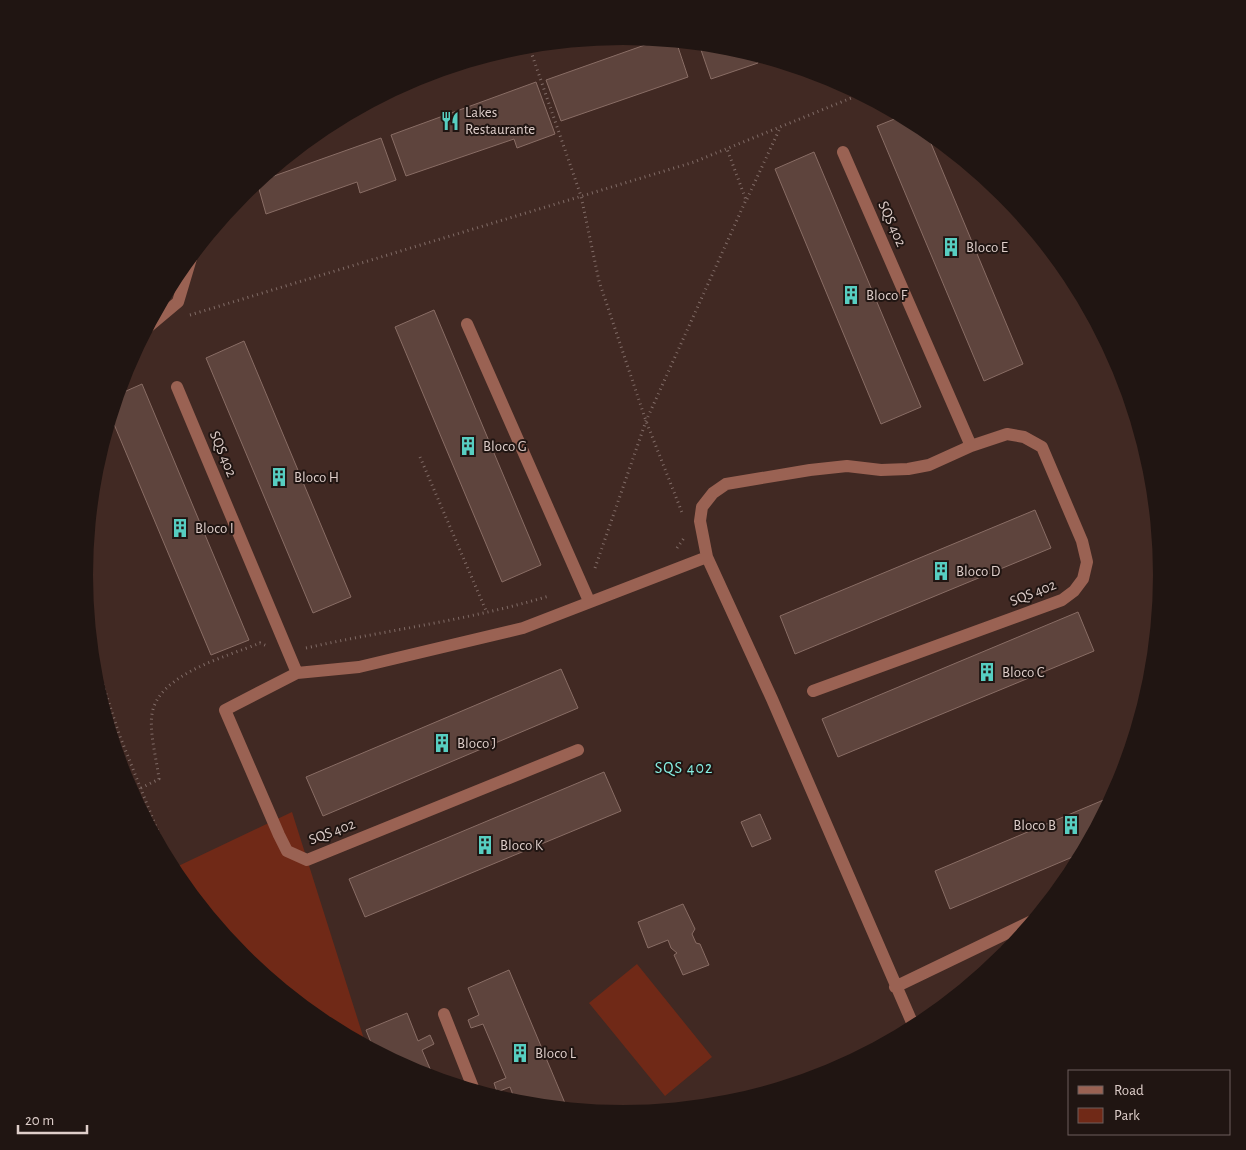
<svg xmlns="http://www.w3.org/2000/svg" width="1246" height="1150" viewBox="0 0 1246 1150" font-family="'Alegreya Sans',sans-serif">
<rect width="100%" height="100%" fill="#412923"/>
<path fill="#702917" d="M 292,812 L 363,1036 L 367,1046 L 323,1023 L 242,956 L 172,869 Z
M 637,964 L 712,1057 L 665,1096 L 589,1003 Z"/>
<path fill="#5e443d" stroke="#896d65" d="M 659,40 L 676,41 L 688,77 L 561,121 L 546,80 Z
M 699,44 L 728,47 L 755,55 L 758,63 L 711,79 Z
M 536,82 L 555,134 L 517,148 L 514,139 L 406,176 L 391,135 Z
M 902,116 L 925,129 L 1023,364 L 984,381 L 877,126 Z
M 381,138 L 396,180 L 360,193 L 357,182 L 266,214 L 257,182 Z
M 814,152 L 921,407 L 881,424 L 775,169 Z
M 434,310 L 541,565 L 502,582 L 395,327 Z
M 244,341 L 351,597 L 313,613 L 206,358 Z
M 142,384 L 249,640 L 211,655 L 111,417 L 117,395 Z
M 1035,510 L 1051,548 L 795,654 L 780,616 Z
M 1078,612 L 1094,651 L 838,757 L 822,719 Z
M 561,669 L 578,708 L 323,816 L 306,777 Z
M 604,772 L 621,811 L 365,917 L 349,879 Z
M 1113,796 L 1082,853 L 950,909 L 935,871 Z
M 760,814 L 771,839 L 752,847 L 741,822 Z
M 683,904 L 695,929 L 692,934 L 696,943 L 700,944 L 709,965 L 683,975 L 674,955 L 677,953 L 671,948 L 668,940 L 648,948 L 638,922 Z
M 1008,945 L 1010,949 L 1003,957 L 1000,948 Z
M 509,970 L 567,1108 L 516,1103 L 510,1087 L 497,1092 L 494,1083 L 506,1078 L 483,1024 L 471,1028 L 468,1020 L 479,1015 L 468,988 Z
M 407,1013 L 418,1041 L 430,1035 L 434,1044 L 422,1050 L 434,1078 L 417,1073 L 374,1050 L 366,1030 Z"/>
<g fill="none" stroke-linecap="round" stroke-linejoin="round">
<path stroke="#816c67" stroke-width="3" stroke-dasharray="1 4" stroke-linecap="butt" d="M 529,46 L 581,196 L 599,281 L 646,421 L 683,515
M 747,199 L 780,128
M 190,315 L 694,162 L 861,94
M 420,457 L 487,613
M 677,548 L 684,538
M 595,568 L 646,421 L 746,200 L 727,149
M 306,648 C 387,630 470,620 549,596
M 92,651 L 119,734 L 174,872
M 141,788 L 159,779 C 157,761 149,732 152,714 C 158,674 226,657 260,643 L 267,646"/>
<path stroke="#9a6253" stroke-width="12" d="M 843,152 L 971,446
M 467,324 L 589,601
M 147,328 L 178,302 L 192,255
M 177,387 L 297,673
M 813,691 L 1062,600 L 1074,591 L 1083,579 L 1087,562 L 1082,541 L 1042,447 L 1024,437 L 1007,434 L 971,446 L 929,465 L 908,469 L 881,470 L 847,466 L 810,470 L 726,484 L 713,493 L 702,507 L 700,521 L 707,557 L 772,699 L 914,1027
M 578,750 L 307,860 L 287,851 L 279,835 L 225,710 L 297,673 L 359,667 L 523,628 L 707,557
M 895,987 L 1032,921
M 444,1014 L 474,1090"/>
</g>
<defs>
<g id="restaurant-bare" transform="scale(1.5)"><path d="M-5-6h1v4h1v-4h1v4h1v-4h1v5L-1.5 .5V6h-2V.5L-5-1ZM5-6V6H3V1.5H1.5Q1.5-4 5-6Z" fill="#57cec1" stroke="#201512" stroke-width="2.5" paint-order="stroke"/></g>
<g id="building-bare" transform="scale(1.5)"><path d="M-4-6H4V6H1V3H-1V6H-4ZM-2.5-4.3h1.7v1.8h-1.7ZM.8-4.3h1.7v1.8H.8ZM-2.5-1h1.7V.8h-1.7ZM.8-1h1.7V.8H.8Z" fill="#57cec1" stroke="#201512" stroke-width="2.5" paint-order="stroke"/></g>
</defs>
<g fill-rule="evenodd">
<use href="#restaurant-bare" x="450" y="121"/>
<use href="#building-bare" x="951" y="247"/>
<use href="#building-bare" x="851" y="295"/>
<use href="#building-bare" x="468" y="446"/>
<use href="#building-bare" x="279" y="477"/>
<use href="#building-bare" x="180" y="528"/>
<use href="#building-bare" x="941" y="571"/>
<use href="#building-bare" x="987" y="672"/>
<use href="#building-bare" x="442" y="743"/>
<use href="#building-bare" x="1071" y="825"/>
<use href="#building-bare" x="485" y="845"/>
<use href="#building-bare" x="520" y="1053"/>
</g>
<g text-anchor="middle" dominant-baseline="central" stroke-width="4" stroke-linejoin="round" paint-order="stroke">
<g font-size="15" fill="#dececa" stroke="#201512" text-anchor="start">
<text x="465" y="112">Lakes<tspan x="465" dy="17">Restaurante</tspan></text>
<text x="966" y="247">Bloco E</text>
<text x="866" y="295">Bloco F</text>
<text x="483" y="446">Bloco G</text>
<text x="294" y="477">Bloco H</text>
<text x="195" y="528">Bloco I</text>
<text x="956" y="571">Bloco D</text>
<text x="1002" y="672">Bloco C</text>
<text x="457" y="743">Bloco J</text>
<text x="1056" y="825" text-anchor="end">Bloco B</text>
<text x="500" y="845">Bloco K</text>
<text x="535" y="1053">Bloco L</text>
</g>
<g font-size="15" fill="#dececa" stroke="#201512">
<text transform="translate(892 224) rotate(66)">SQS 402</text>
<text transform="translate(223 454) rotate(67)">SQS 402</text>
<text transform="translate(1033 593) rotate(-22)">SQS 402</text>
<text transform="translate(332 832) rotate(-21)">SQS 402</text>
</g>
<g font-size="16" letter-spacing="1" fill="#88f1e5" stroke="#201512">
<text x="684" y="768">SQS 402</text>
</g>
</g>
<path d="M0 0H1246V1150H0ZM93 575a530 530 0 1 1 1060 0a530 530 0 1 1-1060 0Z" fill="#201512" fill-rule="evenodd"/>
<rect x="1068" y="1070" width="162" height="65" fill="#201512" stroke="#6c5f5c"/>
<rect x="1078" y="1086" width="25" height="8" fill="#9a6253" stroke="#6c5f5c"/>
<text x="1114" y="1095" font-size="15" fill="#dececa">Road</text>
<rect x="1078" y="1108" width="25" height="15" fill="#702917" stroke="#6c5f5c"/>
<text x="1114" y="1120" font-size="15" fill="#dececa">Park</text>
<path d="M18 1125v8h69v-8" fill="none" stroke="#dececa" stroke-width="2.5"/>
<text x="25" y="1125" font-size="15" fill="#dececa" stroke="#201512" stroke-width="4" paint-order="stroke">20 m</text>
</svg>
